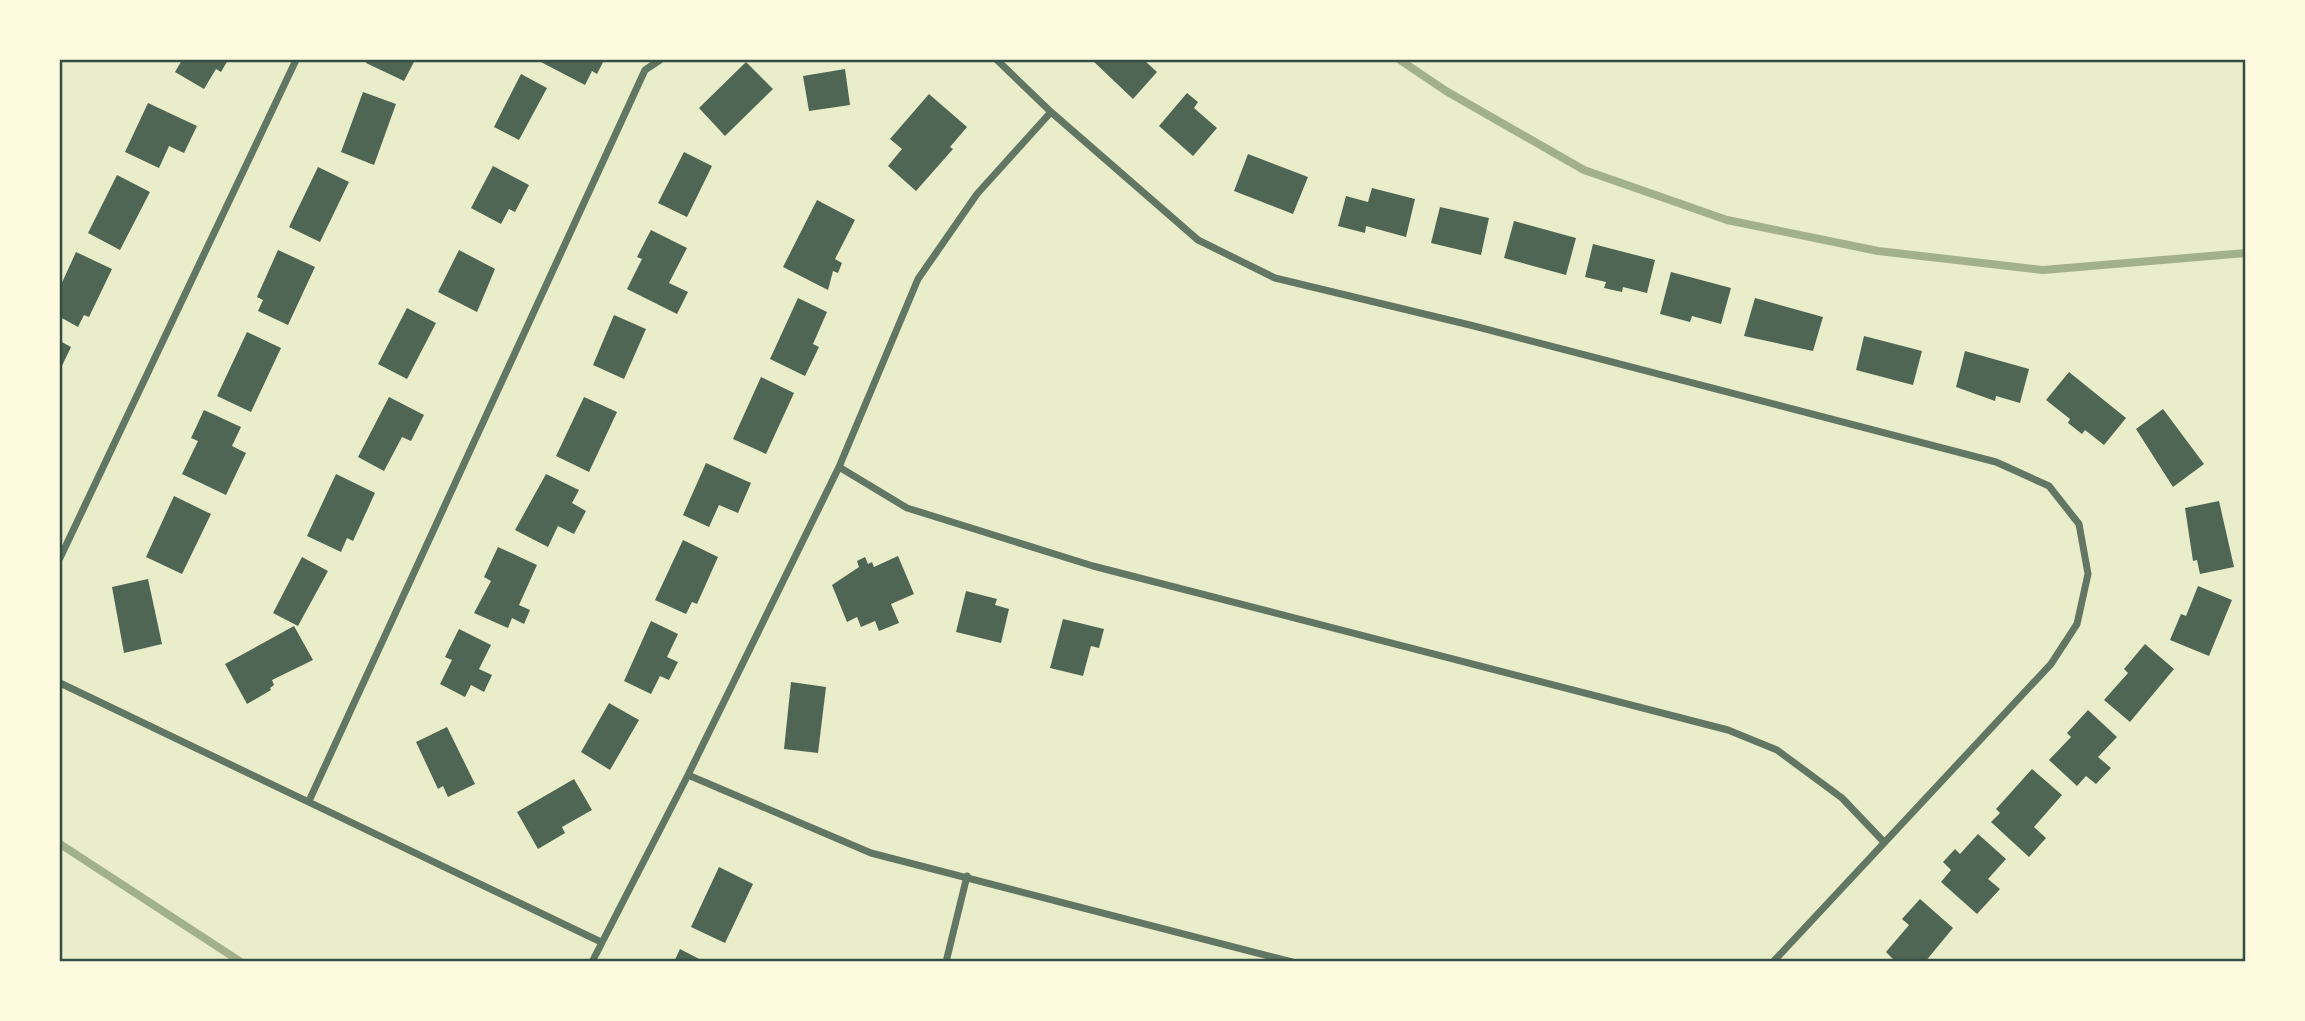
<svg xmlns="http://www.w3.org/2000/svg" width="2305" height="1021" viewBox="0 0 2305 1021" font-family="Rubik,sans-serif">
<rect width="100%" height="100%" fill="#e9edc9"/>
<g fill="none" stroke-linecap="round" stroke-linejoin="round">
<path stroke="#a3b18a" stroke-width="8" d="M 1400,60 L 1446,91 L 1584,170 L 1727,220 L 1878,251 L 2043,270 L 2246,253
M 60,844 L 241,962"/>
</g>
<path fill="#4f6655" d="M 182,60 L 228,60 L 221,72 L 216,69 L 204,89 L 175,72 Z
M 367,60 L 415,60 L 404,81 L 366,63 Z
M 537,60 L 604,60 L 597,74 L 592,71 L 585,85 Z
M 1092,60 L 1144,60 L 1157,72 L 1133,99 Z
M 746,62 L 773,89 L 725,136 L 699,108 Z
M 845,69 L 850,105 L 809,111 L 803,76 Z
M 521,74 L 547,88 L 519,140 L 494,127 Z
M 363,92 L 396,104 L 374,165 L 341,152 Z
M 1187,93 L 1198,102 L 1194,108 L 1217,128 L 1193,156 L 1159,126 Z
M 929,94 L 967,127 L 950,147 L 953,149 L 916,191 L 888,166 L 902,149 L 890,139 Z
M 148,103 L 197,126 L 184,153 L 169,146 L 159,168 L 125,152 Z
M 684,152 L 712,166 L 687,217 L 658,203 Z
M 1248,154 L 1308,177 L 1293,214 L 1234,191 Z
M 493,166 L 529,185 L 515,212 L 509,209 L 501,224 L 471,208 Z
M 318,167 L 349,182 L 320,242 L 289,227 Z
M 117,175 L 150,192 L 120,250 L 88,233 Z
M 1372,188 L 1415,199 L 1406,237 L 1366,226 L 1365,233 L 1338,226 L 1346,196 L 1368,202 Z
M 817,200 L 855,220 L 835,259 L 842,263 L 838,273 L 833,271 L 828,290 L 783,267 Z
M 1440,207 L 1489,218 L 1481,255 L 1431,243 Z
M 1514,221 L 1576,238 L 1566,275 L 1504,258 Z
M 651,230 L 687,248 L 669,283 L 688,292 L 677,314 L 627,289 L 642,259 L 637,257 Z
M 1593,244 L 1655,260 L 1647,293 L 1623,287 L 1622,292 L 1604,288 L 1606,282 L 1585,277 Z
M 278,250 L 315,267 L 288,325 L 258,311 L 263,300 L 257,297 Z
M 459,250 L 495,269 L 477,312 L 438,292 Z
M 76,252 L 112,269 L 89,317 L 84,315 L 78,327 L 60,317 L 60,287 Z
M 1671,272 L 1731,288 L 1721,324 L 1692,316 L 1690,322 L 1660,314 Z
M 798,298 L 827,312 L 813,344 L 819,347 L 805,376 L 770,359 Z
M 1755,298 L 1823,317 L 1813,351 L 1744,336 Z
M 407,308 L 436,323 L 407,379 L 378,364 Z
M 614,315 L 646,329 L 624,379 L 593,365 Z
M 247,332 L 281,348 L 251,412 L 217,396 Z
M 1864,336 L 1922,351 L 1913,385 L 1856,370 Z
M 60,341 L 71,347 L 60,370 Z
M 1965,351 L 2029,369 L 2020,403 L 1996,396 L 1995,401 L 1956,387 Z
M 2069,372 L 2126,418 L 2104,445 L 2085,430 L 2082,434 L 2068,423 L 2070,419 L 2046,400 Z
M 761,377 L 794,393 L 766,454 L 733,439 Z
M 389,397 L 424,415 L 411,441 L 402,437 L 384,471 L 358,457 Z
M 584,397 L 617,412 L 589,472 L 556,456 Z
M 2163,409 L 2204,464 L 2173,487 L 2136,429 Z
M 204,410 L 241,427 L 232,446 L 246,453 L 226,495 L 182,474 L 198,441 L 191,438 Z
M 706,463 L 751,483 L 738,513 L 719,505 L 709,527 L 683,515 Z
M 336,474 L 375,493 L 353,541 L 347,538 L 341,552 L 307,536 Z
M 546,474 L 579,490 L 572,503 L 586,511 L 574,534 L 558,526 L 548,547 L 515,530 Z
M 174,496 L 211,514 L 182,574 L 146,557 Z
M 2219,501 L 2234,567 L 2200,574 L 2197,560 L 2193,561 L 2185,508 Z
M 683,540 L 718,557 L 697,604 L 692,602 L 686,614 L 655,600 Z
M 498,547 L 537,565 L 519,605 L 530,610 L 524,624 L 512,618 L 508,628 L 474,613 L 491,581 L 484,577 Z
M 898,556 L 914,594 L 891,604 L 899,623 L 879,631 L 875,621 L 861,627 L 857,617 L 847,622 L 832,585 L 859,567 L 857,561 L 865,557 L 868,564 L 872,562 L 874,567 Z
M 302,557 L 328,571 L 298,626 L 273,613 Z
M 148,579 L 162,644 L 124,653 L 112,587 Z
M 2198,586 L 2232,600 L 2209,656 L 2170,640 L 2181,614 L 2186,616 Z
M 966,591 L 997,599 L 995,605 L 1009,609 L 1001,643 L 956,632 Z
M 1063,619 L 1104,629 L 1099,648 L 1091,646 L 1083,676 L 1050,668 Z
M 651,621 L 678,634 L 667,657 L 678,662 L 669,680 L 660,676 L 651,694 L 624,681 Z
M 294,626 L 313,660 L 272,680 L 274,685 L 270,688 L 271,690 L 247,704 L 225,664 Z
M 459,629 L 491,645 L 479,669 L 492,675 L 484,692 L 471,685 L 465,697 L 440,684 L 452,660 L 445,657 Z
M 2145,644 L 2174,669 L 2130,722 L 2104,700 L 2128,673 L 2124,669 Z
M 791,682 L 826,687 L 818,753 L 784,749 Z
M 609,703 L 639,720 L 610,770 L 581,752 Z
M 2088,710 L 2117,737 L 2098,757 L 2111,768 L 2096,784 L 2086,776 L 2077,786 L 2049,760 L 2071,737 L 2067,733 Z
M 447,727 L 475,784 L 448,797 L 443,786 L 438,789 L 416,742 Z
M 2032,769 L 2062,795 L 2034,827 L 2046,838 L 2029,857 L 1991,822 L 2000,813 L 1996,809 Z
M 574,779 L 592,810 L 562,827 L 565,833 L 538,849 L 517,812 Z
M 1978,834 L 2006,859 L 1988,879 L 2000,889 L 1977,914 L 1941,882 L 1951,870 L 1943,862 L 1955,849 L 1960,854 Z
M 719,867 L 753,884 L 725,943 L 691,927 Z
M 1920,899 L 1953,928 L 1925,962 L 1896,962 L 1886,952 L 1909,925 L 1902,919 Z
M 680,949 L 705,962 L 674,962 Z"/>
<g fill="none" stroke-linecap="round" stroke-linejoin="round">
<path stroke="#617663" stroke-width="7" d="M 997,60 L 1051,112 L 1198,240 L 1275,278 L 1474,326 L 1996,462 L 2049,486 L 2079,524 L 2088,574 L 2077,624 L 2051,664 L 1773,962
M 839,467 L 907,508 L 1093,566 L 1728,730 L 1777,750 L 1842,798 L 1883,841
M 60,558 L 296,60
M 60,683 L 601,942
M 688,775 L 871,853 L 1292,962
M 309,801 L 645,70 L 660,60
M 592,962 L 688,775 L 839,467 L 918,279 L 977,194 L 1051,112
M 946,962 L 967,876"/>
</g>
<rect width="2305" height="1021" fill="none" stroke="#fefae0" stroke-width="122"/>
<rect x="61" y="61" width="2183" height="899" fill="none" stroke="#344e41" stroke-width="2.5"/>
</svg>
